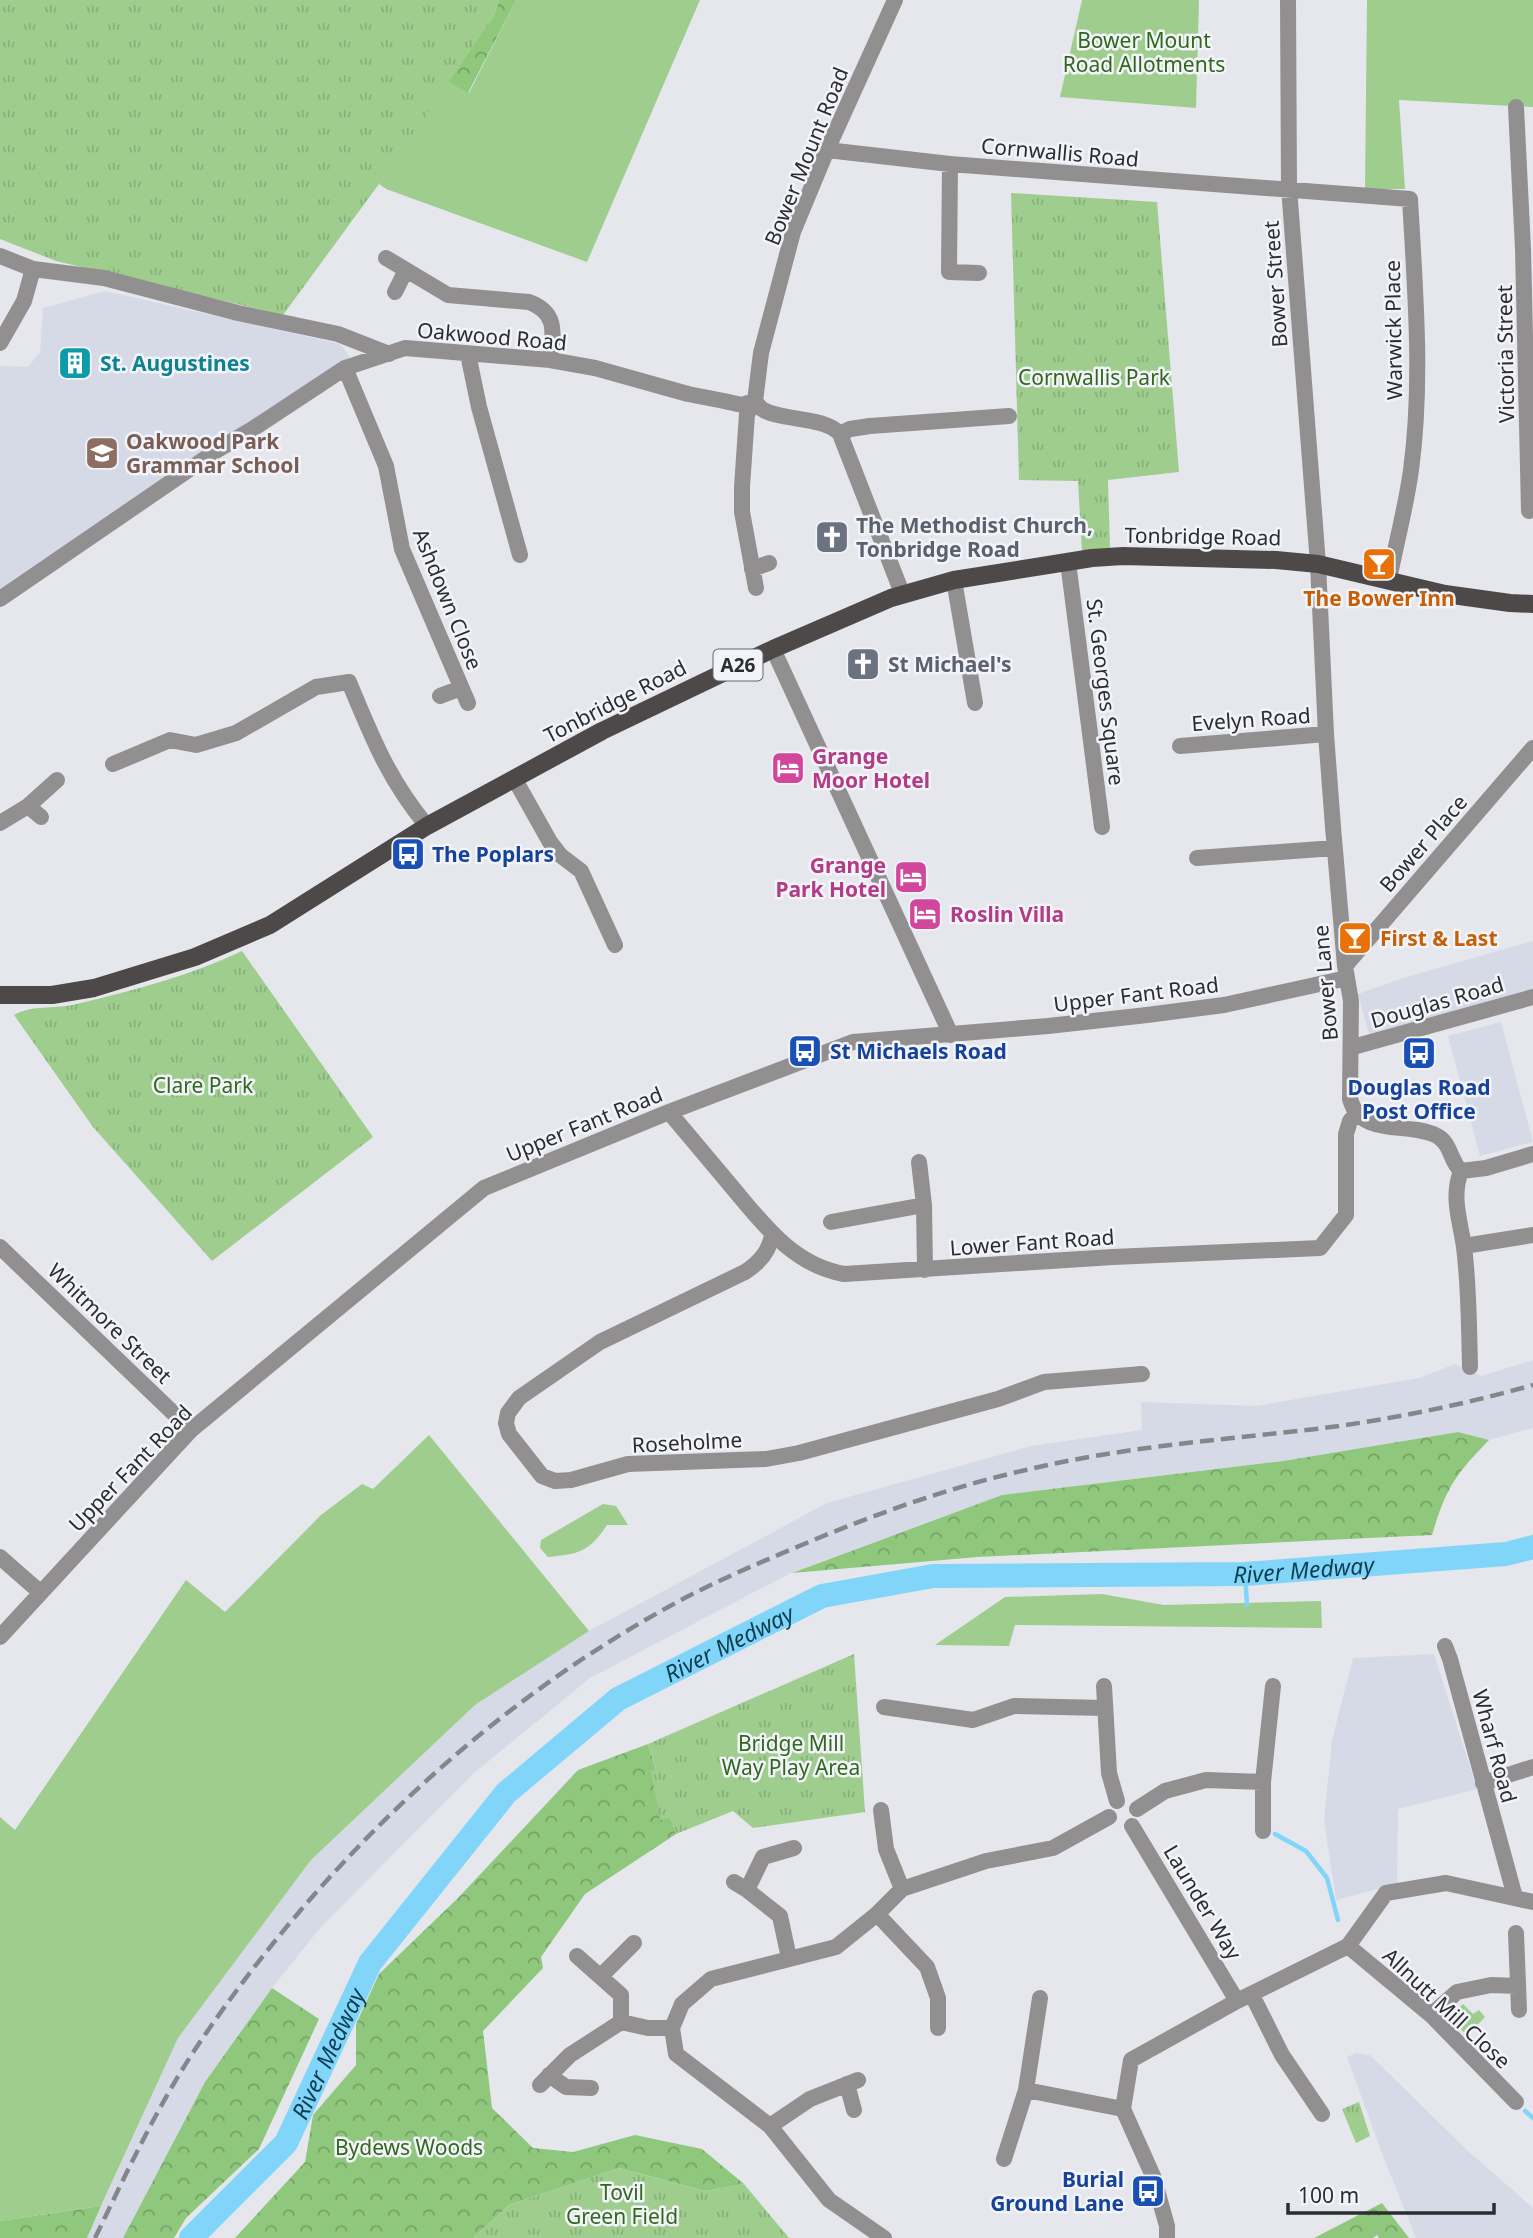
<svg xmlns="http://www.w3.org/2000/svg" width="1533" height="2238" viewBox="0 0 1533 2238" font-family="'Noto Sans',sans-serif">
<defs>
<pattern id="forest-crowns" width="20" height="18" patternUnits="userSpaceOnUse" patternTransform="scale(1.75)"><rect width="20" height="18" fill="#8fc87c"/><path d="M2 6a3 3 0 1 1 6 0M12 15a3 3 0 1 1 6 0" fill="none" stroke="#75a366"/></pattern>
<pattern id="park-tufts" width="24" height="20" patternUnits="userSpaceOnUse" patternTransform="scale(1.75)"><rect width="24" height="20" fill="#9ecd8e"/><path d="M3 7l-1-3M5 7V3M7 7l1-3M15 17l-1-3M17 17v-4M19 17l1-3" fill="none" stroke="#88b07b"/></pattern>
</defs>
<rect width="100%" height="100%" fill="#e5e7ed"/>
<path fill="#d6dae7" d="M 105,291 L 340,344 L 350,357 L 341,366 L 251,424 L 157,482 L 0,589 L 0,366 L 28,367 L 40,352 L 43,308 Z
M 1533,941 L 1533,989 L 1369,1034 L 1358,994 L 1403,978 Z
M 1501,1022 L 1533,1142 L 1480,1156 L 1448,1036 Z
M 1533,1360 L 1533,1428 L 1489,1440 L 1458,1432 L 1283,1461 L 1002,1495 L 791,1573 L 590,1678 L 474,1773 L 321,1927 L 272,1988 L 205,2082 L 123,2238 L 87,2238 L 178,2038 L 311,1860 L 475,1705 L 589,1631 L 827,1503 L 1031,1446 L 1142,1430 L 1141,1402 L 1256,1406 L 1419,1378 L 1455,1364 L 1481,1376 Z
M 1434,1654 L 1477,1789 L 1398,1809 L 1397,1884 L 1336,1900 L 1324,1820 L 1332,1740 L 1353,1658 Z
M 1356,2053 L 1370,2055 L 1468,2151 L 1533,2208 L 1533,2238 L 1416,2238 L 1383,2156 L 1347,2057 Z"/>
<path fill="#9ecd8e" d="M 516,0 L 700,0 L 587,262 L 386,189 L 379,184 L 448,82 L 469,93 Z
M 1082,0 L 1199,0 L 1196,108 L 1060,97 Z
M 1367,0 L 1533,0 L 1533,107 L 1399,100 L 1405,189 L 1365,189 Z
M 429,1435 L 589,1631 L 475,1705 L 311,1860 L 178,2038 L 101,2206 L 0,2221 L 0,1817 L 15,1830 L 186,1580 L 225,1612 L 321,1515 L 362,1484 L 373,1489 Z
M 603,1504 L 616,1506 L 628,1525 L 607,1525 C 589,1552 579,1554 548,1557 L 540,1548 L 541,1540 Z
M 1102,1594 L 1164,1605 L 1321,1601 L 1322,1628 L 1015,1625 L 1009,1646 L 935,1645 L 1005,1597 Z"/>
<path fill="url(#forest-crowns)" d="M 499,0 L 516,0 L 468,93 L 448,82 L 494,15 Z
M 1458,1432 L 1489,1440 C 1455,1475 1446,1488 1432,1535 L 978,1557 L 792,1573 L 1002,1495 L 1283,1461 Z
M 648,1744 L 676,1834 L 585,1894 L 541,1957 L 543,1968 L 483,2031 L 492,2108 L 533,2148 L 573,2152 L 635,2135 L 702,2149 L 744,2184 L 705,2191 L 619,2168 L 509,2205 L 473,2238 L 235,2238 L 305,2162 L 313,2115 L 356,2065 L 356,2024 L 379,1974 L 459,1897 L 578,1770 Z
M 272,1988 L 319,2019 L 259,2149 L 186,2218 L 174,2238 L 123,2238 L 205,2082 Z
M 1382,2203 L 1409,2238 L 1379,2238 L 1377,2235 L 1373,2238 L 1314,2238 Z
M 101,2206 L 87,2238 L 0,2238 L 0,2221 Z"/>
<path fill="url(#park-tufts)" d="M 0,0 L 499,0 L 494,15 L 387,173 L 283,315 L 56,261 L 0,239 Z
M 1011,193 L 1157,202 L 1179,472 L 1108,480 L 1110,548 L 1082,552 L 1078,481 L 1019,480 Z
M 242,951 L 373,1137 L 212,1261 L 93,1127 L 14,1015 C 32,1005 52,1009 72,1005 C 129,992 189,976 242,951 Z
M 854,1654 L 865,1812 L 753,1828 L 733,1811 L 676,1834 L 671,1818 L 660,1820 L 651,1771 L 656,1769 L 648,1744 Z
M 1463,2004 L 1473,2014 L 1479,2010 L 1485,2017 L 1467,2036 L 1452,2019 L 1451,2015 Z
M 1359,2102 L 1370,2136 L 1356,2143 L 1342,2109 Z
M 619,2168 L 705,2191 L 744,2184 L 789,2238 L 473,2238 L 509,2205 Z"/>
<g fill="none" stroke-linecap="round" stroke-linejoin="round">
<path stroke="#81d5f9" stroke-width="4.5" d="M 1245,1574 L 1247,1605
M 1275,1834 L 1306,1851 L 1327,1878 L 1338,1920
M 1525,2111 L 1533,2118"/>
<path stroke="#81d5f9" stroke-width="24" id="s1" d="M 191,2238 L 286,2143 L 370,1963 L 506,1793 L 618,1699 L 822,1596 L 933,1576 L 1245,1574 L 1506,1554 L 1533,1547"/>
<path stroke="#928f90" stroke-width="16" d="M 895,0 L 827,150 L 793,232 L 761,353 L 755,401 C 757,403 759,407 762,409 C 779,421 825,416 840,434 L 902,593
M 1288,0 L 1289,188 L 1318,564 L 1326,734 L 1333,827 L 1345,966 L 1351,1001 L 1350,1099 C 1361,1138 1409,1121 1437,1136 C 1451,1143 1450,1161 1461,1171
M 1516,107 L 1523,249 L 1529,511
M 827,150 L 950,164 L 1410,199 C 1415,289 1423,381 1411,470 C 1406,507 1396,543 1389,580
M 950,164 L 949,272 L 979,273
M 0,256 L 33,269 L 104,278 L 238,313 L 338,334 L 389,354
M 386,258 L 448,295 L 529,302 C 559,313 553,335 550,360
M 395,292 L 406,270
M 0,343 L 24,301 L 33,269
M 468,354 L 479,407 L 520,555
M 345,368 L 386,466 L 402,549 L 468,703
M 755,401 L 747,414 L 742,487 L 742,512 L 756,588
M 840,434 L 850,429 L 870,426 L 1009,416
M 1068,562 L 1102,827
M 752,569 L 769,563
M 954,580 L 975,703
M 0,599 L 219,449 L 251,430 L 345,368 L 405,348 L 550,360 L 595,368 L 688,394 L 724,401 L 742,405 L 755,401
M 773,649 L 951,1035
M 440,696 L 461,688
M 1180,746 L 1326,734
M 113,764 L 170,740 L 196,745 L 236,733 L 316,687 L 349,682 C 372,737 388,779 427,826
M 514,778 L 550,842 L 560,855 L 581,871 L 615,945
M 28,806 L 41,817
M 0,823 L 28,806 L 57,780
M 1197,858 L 1334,848
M 1345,966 L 1533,748
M 1353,1047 L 1533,997
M 669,1112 C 690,1137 711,1162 732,1187 C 763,1224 793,1265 844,1274 L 1113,1257 L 1320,1248 L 1346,1215 L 1346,1134 L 1350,1121 L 1357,1113
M 919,1162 L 924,1205 L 925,1270
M 1461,1171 C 1451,1197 1460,1220 1464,1247 C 1469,1286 1469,1327 1470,1367
M 1461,1171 L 1486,1168 L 1533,1154
M 831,1222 L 924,1205
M 772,1234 C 770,1251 759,1263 745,1272 L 600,1342 L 519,1398 L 508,1413 L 506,1423 L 509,1434 L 542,1476 L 555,1481 L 571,1480 L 628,1464 L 766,1459 L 799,1453 L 998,1399 L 1044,1382 L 1142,1374
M 1464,1246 L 1533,1235
M 0,1247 L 191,1430
M 0,1557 L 41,1593
M 0,1637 L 191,1430 L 484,1188 L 669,1112 L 853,1042 L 1048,1026 L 1147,1015 L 1224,1005 L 1347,978
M 1445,1646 L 1450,1659 L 1515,1897
M 1104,1686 L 1109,1773 L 1117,1801
M 884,1707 L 973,1720 L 1014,1706 L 1104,1708
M 1483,1783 L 1533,1767
M 1137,1809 L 1165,1791 L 1206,1780 L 1263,1782
M 881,1810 L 886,1849 L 902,1889
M 1132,1826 L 1237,2001
M 1263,1831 L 1263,1782 L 1273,1686
M 734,1882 L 747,1890 L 780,1916 L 789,1958
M 747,1890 L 763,1857 L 794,1848
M 877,1914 L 927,1967 L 938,1998 L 938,2028
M 1516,1933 L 1519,2010
M 1348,1946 L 1431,2015 L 1516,2102
M 577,1956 L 621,1995 L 621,2022
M 601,1976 L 634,1943
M 1252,1995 L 1282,2055 L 1322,2114
M 1431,2015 L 1457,1992 L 1491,1985 L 1518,1986
M 549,2075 L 566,2087 L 591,2088
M 847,2084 L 854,2110
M 540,2085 L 570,2055 L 621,2022 L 648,2028 L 672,2028
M 1026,2090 L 1123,2109
M 770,2126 L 810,2099 L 858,2080
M 1004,2159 L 1026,2090 L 1040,1998
M 884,2238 L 829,2200 L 770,2126 L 676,2054 L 672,2028 L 682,2004 L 711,1979 L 836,1947 L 877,1914 L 902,1889 L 986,1861 L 1053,1848 L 1109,1817
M 1167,2238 L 1167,2226 L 1153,2176 L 1123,2109 L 1131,2060 L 1237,2001 L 1348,1946 L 1386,1893 L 1446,1883 L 1533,1902"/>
<path stroke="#4d4949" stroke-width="18" d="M 0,995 L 52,995 L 94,988 L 195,957 L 270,925 L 427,826 L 602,731 L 773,649 L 891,598 L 954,580 L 1092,558 L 1123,556 L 1276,560 L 1318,564 L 1445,594 L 1510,603 L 1533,604"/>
<path stroke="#85868a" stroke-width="4.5" stroke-dasharray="14 7" stroke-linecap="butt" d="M 95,2238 C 127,2172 158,2104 200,2042 C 321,1864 481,1710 670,1606 C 717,1580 766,1560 816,1539 C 884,1511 954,1486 1026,1470 C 1122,1447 1218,1440 1316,1429 C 1389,1420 1462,1405 1533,1385"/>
</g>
<defs>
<g id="building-square" transform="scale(1.75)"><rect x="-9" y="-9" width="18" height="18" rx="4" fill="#0f9aa8" stroke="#f2f4fa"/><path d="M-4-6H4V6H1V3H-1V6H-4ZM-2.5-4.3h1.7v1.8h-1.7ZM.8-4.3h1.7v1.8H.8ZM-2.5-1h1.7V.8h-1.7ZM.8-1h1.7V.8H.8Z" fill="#fff"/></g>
<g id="school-square" transform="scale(1.75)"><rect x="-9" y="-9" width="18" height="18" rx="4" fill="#8d6e63" stroke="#f2f4fa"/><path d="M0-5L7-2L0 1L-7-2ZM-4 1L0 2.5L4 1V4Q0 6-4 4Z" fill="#fff"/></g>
<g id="church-square" transform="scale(1.75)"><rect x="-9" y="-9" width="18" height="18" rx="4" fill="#6b7280" stroke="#f2f4fa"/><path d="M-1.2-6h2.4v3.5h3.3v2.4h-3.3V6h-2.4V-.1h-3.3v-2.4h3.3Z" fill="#fff"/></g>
<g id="bar-square" transform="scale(1.75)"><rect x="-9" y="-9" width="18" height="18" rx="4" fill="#e8710a" stroke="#f2f4fa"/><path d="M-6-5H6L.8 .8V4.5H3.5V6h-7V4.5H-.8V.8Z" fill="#fff"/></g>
<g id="hotel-square" transform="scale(1.75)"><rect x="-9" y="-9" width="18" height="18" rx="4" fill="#d1479c" stroke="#f2f4fa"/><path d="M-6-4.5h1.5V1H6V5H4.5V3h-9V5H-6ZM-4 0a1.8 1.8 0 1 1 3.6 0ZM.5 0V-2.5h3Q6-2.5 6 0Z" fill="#fff"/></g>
<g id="bus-square" transform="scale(1.75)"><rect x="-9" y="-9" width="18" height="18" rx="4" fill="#1a4fb4" stroke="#f2f4fa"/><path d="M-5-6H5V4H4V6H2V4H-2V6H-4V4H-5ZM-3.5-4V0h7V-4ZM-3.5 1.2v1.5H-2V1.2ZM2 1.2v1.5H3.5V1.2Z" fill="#fff"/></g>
</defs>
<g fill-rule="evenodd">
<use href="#building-square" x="75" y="363"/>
<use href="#school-square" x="102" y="453"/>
<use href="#church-square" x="832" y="537"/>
<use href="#bar-square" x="1379" y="564"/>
<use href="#church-square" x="863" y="664"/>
<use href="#hotel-square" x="788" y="768"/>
<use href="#bus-square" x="408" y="854"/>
<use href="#hotel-square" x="911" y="877"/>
<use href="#hotel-square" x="925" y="914"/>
<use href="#bar-square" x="1355" y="938"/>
<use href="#bus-square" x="805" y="1051"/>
<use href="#bus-square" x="1419" y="1053"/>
<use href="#bus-square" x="1148" y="2191"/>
</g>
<g text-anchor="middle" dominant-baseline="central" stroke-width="5" stroke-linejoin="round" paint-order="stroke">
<rect fill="#f2f4fa" stroke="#67696c" stroke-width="2" x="713.5" y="649.5" width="49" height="31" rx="5"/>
<g font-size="19" font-weight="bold" fill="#2c2d2f">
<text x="738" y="665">A26</text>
</g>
<g font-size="21" fill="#32671d" stroke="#f2f4fa">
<text x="1144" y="40">Bower Mount<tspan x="1144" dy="24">Road Allotments</tspan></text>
<text x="1094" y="377">Cornwallis Park</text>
<text x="203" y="1085">Clare Park</text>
<text x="791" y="1743">Bridge Mill<tspan x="791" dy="24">Way Play Area</tspan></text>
<text x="409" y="2147">Bydews Woods</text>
<text x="622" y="2192">Tovil<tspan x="622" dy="24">Green Field</tspan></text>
</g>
<g font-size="21" fill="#2c2d2f" stroke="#f2f4fa">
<text transform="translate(1060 152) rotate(5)">Cornwallis Road</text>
<text transform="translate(806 156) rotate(-68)">Bower Mount Road</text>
<text transform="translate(1275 284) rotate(-94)">Bower Street</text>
<text transform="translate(1393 330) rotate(-91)">Warwick Place</text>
<text transform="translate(492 336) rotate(5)">Oakwood Road</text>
<text transform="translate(1505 354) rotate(-91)">Victoria Street</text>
<text transform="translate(1203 536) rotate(1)">Tonbridge Road</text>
<text transform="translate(448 599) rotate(68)">Ashdown Close</text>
<text transform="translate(1106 692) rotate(83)">St. Georges Square</text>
<text transform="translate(615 701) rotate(-27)">Tonbridge Road</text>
<text transform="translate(1251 719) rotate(-4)">Evelyn Road</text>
<text transform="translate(1423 843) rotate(-49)">Bower Place</text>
<text transform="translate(1325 983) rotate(-95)">Bower Lane</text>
<text transform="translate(1136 994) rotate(-7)">Upper Fant Road</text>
<text transform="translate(1437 1002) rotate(-16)">Douglas Road</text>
<text transform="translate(584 1124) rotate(-22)">Upper Fant Road</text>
<text transform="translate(1032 1242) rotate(-4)">Lower Fant Road</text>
<text transform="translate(110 1323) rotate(44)">Whitmore Street</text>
<text transform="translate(687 1442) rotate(-3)">Roseholme</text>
<text transform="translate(130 1468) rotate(-46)">Upper Fant Road</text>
<text transform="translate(1495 1746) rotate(75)">Wharf Road</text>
<text transform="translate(1203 1902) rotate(59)">Launder Way</text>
<text transform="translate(1447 2008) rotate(43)">Allnutt Mill Close</text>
</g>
<g font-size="21" font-weight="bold" fill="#0d838f" stroke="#f2f4fa" text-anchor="start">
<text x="100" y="363">St. Augustines</text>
</g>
<g font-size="21" font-weight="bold" fill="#785e54" stroke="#f2f4fa" text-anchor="start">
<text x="126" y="441">Oakwood Park<tspan x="126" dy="24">Grammar School</tspan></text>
</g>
<g font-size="21" font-weight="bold" fill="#5b616d" stroke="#f2f4fa" text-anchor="start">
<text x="856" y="525">The Methodist Church,<tspan x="856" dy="24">Tonbridge Road</tspan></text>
<text x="888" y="664">St Michael's</text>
</g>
<g font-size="21" font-weight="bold" fill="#c56008" stroke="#f2f4fa">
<text x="1379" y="598">The Bower Inn</text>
<text x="1380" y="938" text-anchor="start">First &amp; Last</text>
</g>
<g font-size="21" font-weight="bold" fill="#b23c85" stroke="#f2f4fa" text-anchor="start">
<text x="812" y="756">Grange<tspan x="812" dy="24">Moor Hotel</tspan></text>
<text x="886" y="865" text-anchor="end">Grange<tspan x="886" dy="24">Park Hotel</tspan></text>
<text x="950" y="914">Roslin Villa</text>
</g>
<g font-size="21" font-weight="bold" fill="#164399" stroke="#f2f4fa" text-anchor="start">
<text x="432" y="854">The Poplars</text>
<text x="830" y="1051">St Michaels Road</text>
<text x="1419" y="1087" text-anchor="middle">Douglas Road<tspan x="1419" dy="24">Post Office</tspan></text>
<text x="1124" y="2179" text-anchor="end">Burial<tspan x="1124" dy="24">Ground Lane</tspan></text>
</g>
<g font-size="23" font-style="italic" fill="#0b3e51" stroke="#f2f4fa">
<text stroke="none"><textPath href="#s1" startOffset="1409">River Medway</textPath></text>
<text stroke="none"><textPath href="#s1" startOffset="821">River Medway</textPath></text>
<text stroke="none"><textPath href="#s1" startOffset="233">River Medway</textPath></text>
</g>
</g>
<path d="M1288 2203v10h206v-10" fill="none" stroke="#2c2d2f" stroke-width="3.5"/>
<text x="1298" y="2203" font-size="21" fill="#2c2d2f" stroke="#f2f4fa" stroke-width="5" paint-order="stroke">100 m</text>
</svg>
